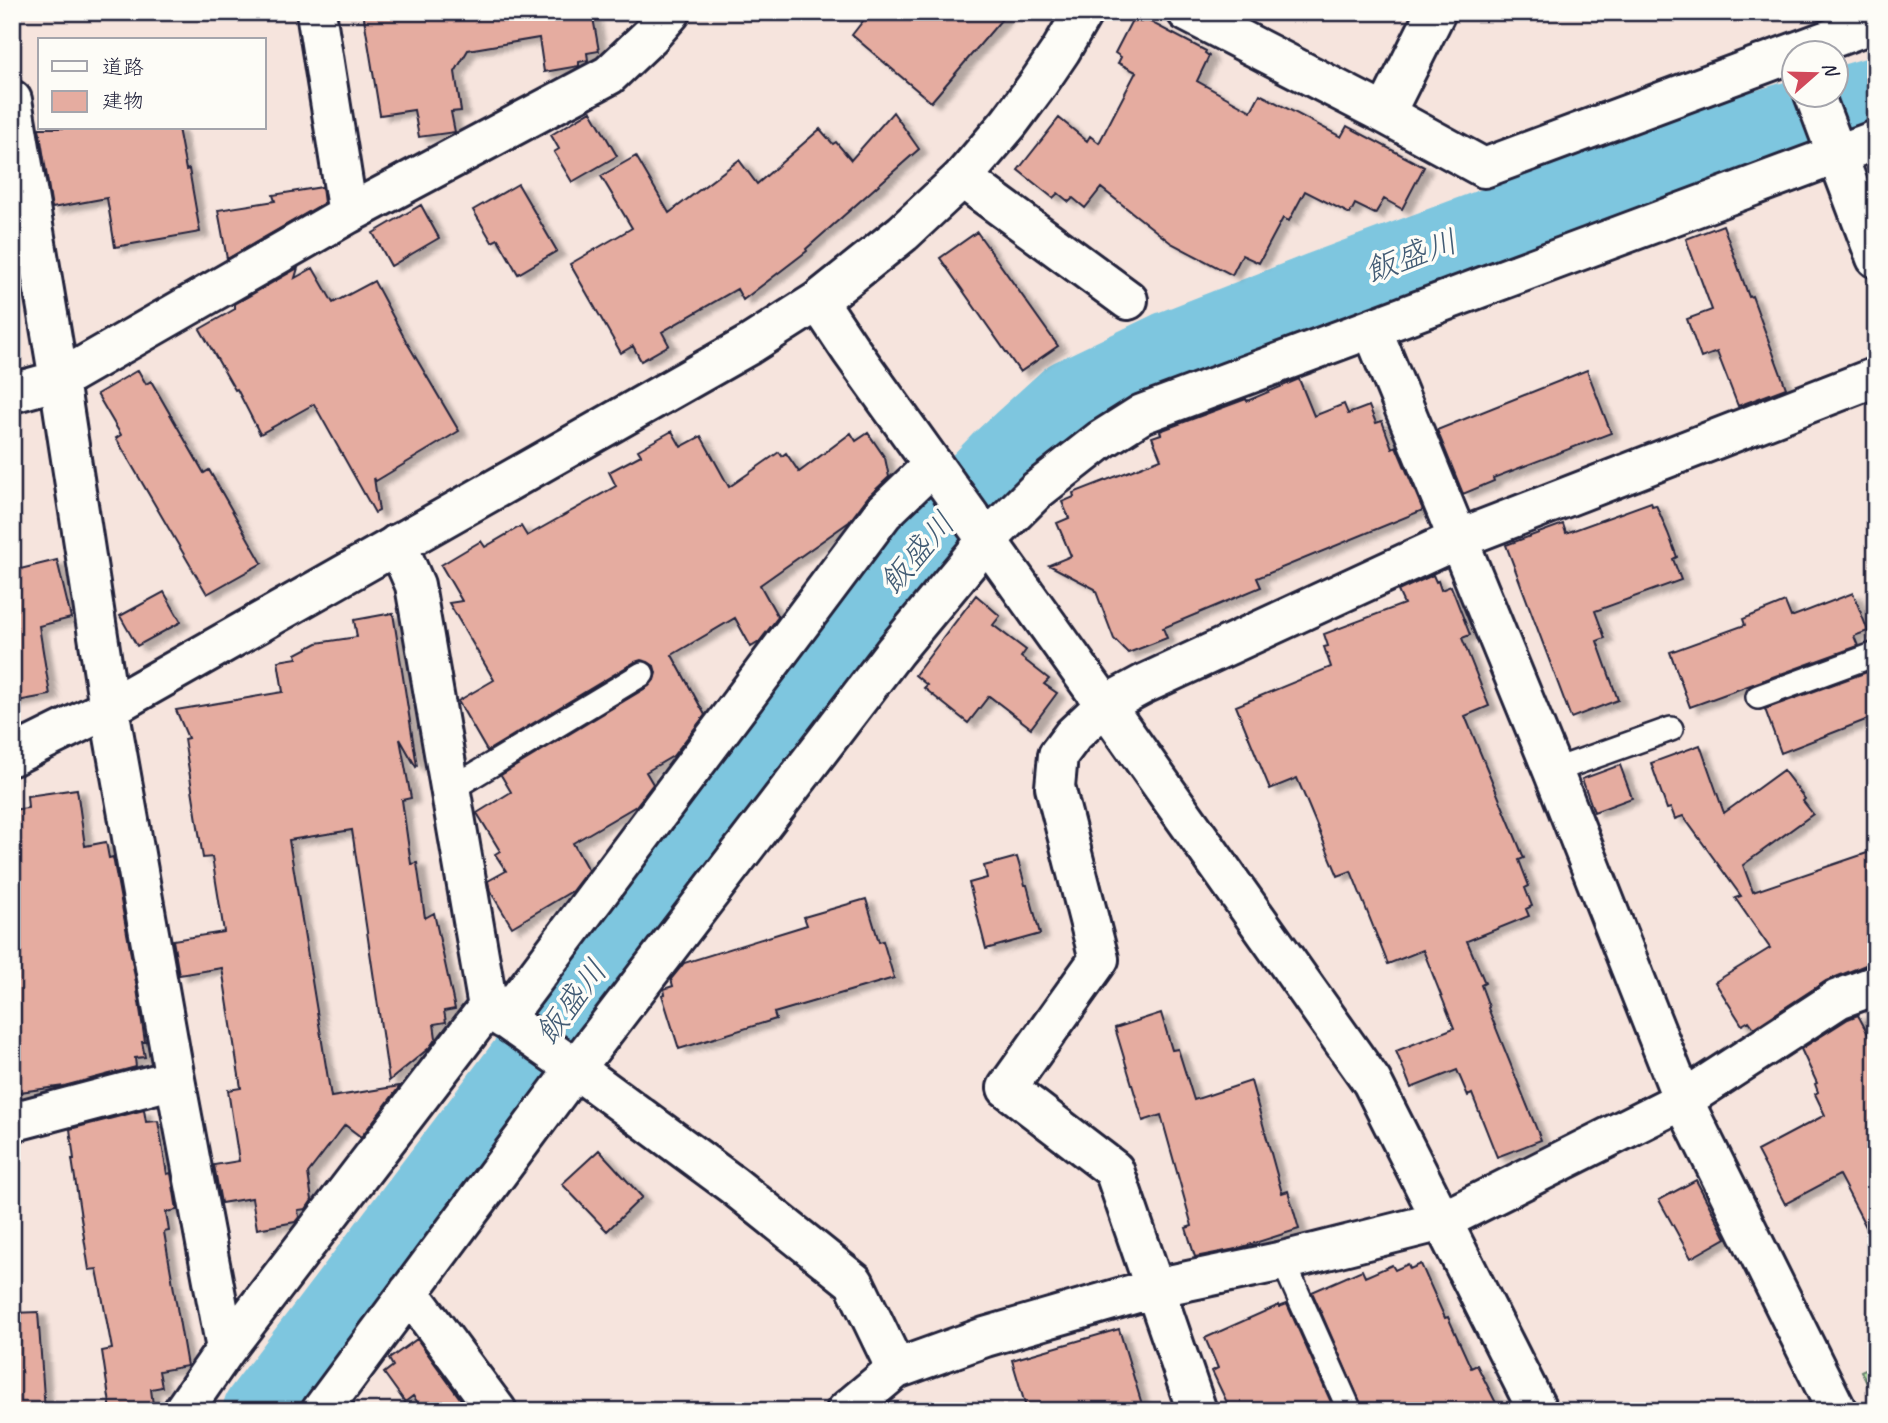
<svg xmlns="http://www.w3.org/2000/svg" width="1888" height="1423" viewBox="0 0 1888 1423" font-family="Caveat,'Klee One',sans-serif">
<defs>
<filter id="shadow"><feDropShadow dx="8" dy="4.5" stdDeviation="2" flood-color="#0004"/></filter>
</defs>
<rect width="100%" height="100%" fill="#f6e4dd"/>
<filter id="ink" filterUnits="userSpaceOnUse"><feTurbulence type="fractalNoise" baseFrequency=".0143" numOctaves="2"/><feDisplacementMap in="SourceGraphic" scale="14" xChannelSelector="R" yChannelSelector="G"/><feConvolveMatrix kernelMatrix="1 2 1 2 8 2 1 2 1" color-interpolation-filters="sRGB"/></filter>
<g filter="url(#ink)">
<path fill="#b7e7a6" stroke="#6c8470" stroke-width="2" d="M 1876,1364 L 1876,1402 L 1861,1371 Z"/>
<g fill="none" stroke-linecap="round" stroke-linejoin="round">
<path stroke="#7ec6df" stroke-width="75" d="M 260,1411 L 923,539 L 1002,458 L 1070,396 L 1168,349 L 1318,290 L 1720,140 L 1876,94"/>
</g>
<path fill="#e5aca0" stroke="#22223b" stroke-width="2" filter="url(#shadow)" d="M 363,12 L 592,12 L 599,51 L 587,53 L 588,60 L 579,62 L 579,66 L 544,72 L 539,38 L 468,50 L 455,72 L 461,111 L 451,112 L 455,132 L 419,137 L 414,110 L 380,115 Z
M 870,12 L 1008,12 L 931,102 L 852,35 Z
M 1133,18 L 1141,22 L 1143,18 L 1206,51 L 1205,53 L 1209,56 L 1197,81 L 1251,111 L 1260,94 L 1341,137 L 1347,126 L 1424,167 L 1402,209 L 1384,199 L 1375,214 L 1355,204 L 1350,214 L 1305,191 L 1289,221 L 1283,218 L 1259,263 L 1242,255 L 1232,275 L 1171,243 L 1101,188 L 1085,208 L 1073,198 L 1069,202 L 1058,193 L 1053,198 L 1018,170 L 1059,118 L 1087,141 L 1090,136 L 1099,143 L 1136,72 L 1118,63 L 1121,57 L 1115,53 Z
M 591,111 L 617,156 L 572,182 L 554,152 L 559,149 L 551,135 Z
M 893,112 L 919,149 L 806,249 L 807,251 L 743,300 L 737,289 L 662,332 L 669,345 L 641,361 L 633,346 L 621,353 L 570,264 L 632,228 L 601,176 L 636,156 L 669,213 L 739,160 L 757,184 L 820,129 L 833,144 L 836,142 L 851,160 Z
M 39,128 L 178,128 L 186,170 L 189,169 L 200,232 L 115,247 L 107,198 L 52,208 Z
M 518,184 L 557,251 L 518,274 L 498,239 L 492,242 L 473,210 Z
M 322,187 L 324,203 L 227,259 L 218,210 L 275,201 L 273,195 Z
M 421,205 L 439,238 L 391,266 L 373,233 Z
M 1723,225 L 1749,297 L 1752,296 L 1786,388 L 1738,406 L 1717,352 L 1701,358 L 1687,319 L 1712,310 L 1686,239 Z
M 977,232 L 1058,346 L 1020,372 L 940,258 Z
M 298,268 L 295,278 L 313,268 L 333,303 L 374,281 L 406,341 L 459,431 L 376,481 L 374,478 L 379,511 L 375,513 L 314,404 L 260,434 L 237,389 L 235,390 L 200,329 L 235,309 L 235,304 Z
M 138,370 L 146,384 L 151,381 L 204,473 L 209,470 L 262,563 L 207,594 L 116,438 L 121,435 L 97,394 Z
M 1587,370 L 1611,433 L 1493,478 L 1494,481 L 1463,494 L 1437,430 Z
M 1299,379 L 1314,416 L 1344,404 L 1348,414 L 1369,406 L 1376,423 L 1382,421 L 1392,448 L 1396,446 L 1423,510 L 1257,578 L 1261,587 L 1163,628 L 1167,638 L 1128,653 L 1114,639 L 1095,589 L 1049,565 L 1071,556 L 1057,523 L 1069,518 L 1062,502 L 1074,497 L 1073,493 L 1161,459 L 1152,437 L 1161,434 L 1160,431 L 1246,399 L 1247,401 Z
M 672,431 L 681,447 L 701,436 L 729,487 L 779,452 L 782,456 L 786,453 L 799,472 L 851,433 L 856,441 L 868,433 L 885,458 L 889,477 L 868,497 L 849,522 L 760,585 L 778,617 L 759,642 L 751,647 L 735,618 L 672,655 L 705,715 L 673,756 L 646,772 L 653,784 L 636,806 L 573,843 L 588,870 L 572,891 L 512,927 L 490,891 L 488,881 L 506,871 L 495,854 L 500,851 L 477,813 L 511,792 L 501,775 L 649,686 L 654,680 L 656,673 L 654,666 L 648,662 L 641,660 L 635,662 L 487,751 L 458,701 L 494,680 L 449,603 L 462,601 L 441,565 L 481,541 L 485,547 L 521,526 L 527,536 L 616,486 L 609,472 L 641,455 L 638,450 Z
M 1651,502 L 1652,506 L 1656,505 L 1668,533 L 1677,557 L 1673,559 L 1681,580 L 1595,611 L 1605,638 L 1597,641 L 1618,700 L 1571,718 L 1506,545 L 1563,524 L 1566,533 Z
M 57,560 L 71,618 L 39,626 L 50,695 L 12,702 L 12,571 Z
M 1433,575 L 1436,582 L 1438,581 L 1441,590 L 1451,586 L 1470,635 L 1462,638 L 1489,706 L 1465,716 L 1524,858 L 1519,860 L 1529,886 L 1525,888 L 1532,906 L 1526,909 L 1529,916 L 1467,941 L 1485,983 L 1481,985 L 1489,1007 L 1488,1008 L 1541,1140 L 1497,1157 L 1472,1094 L 1468,1096 L 1457,1070 L 1411,1088 L 1396,1051 L 1454,1028 L 1423,950 L 1388,964 L 1351,871 L 1338,876 L 1297,778 L 1270,789 L 1236,706 L 1331,667 L 1324,647 L 1328,646 L 1324,634 L 1404,604 L 1398,591 Z
M 164,592 L 181,622 L 137,646 L 120,616 Z
M 1853,593 L 1868,631 L 1854,636 L 1858,646 L 1690,707 L 1670,652 L 1745,625 L 1743,619 L 1785,602 L 1791,617 Z
M 976,595 L 1000,616 L 993,625 L 1026,650 L 1021,657 L 1049,679 L 1044,684 L 1057,693 L 1031,728 L 989,696 L 968,723 L 924,688 L 927,685 L 915,675 Z
M 393,613 L 417,766 L 416,767 L 400,739 L 411,798 L 402,800 L 411,864 L 417,863 L 425,918 L 434,913 L 455,1009 L 444,1011 L 446,1022 L 434,1024 L 436,1038 L 429,1048 L 389,1081 L 352,830 L 289,840 L 331,1097 L 400,1086 L 361,1137 L 345,1125 L 308,1173 L 312,1200 L 306,1209 L 298,1210 L 299,1217 L 295,1222 L 257,1229 L 252,1198 L 221,1203 L 214,1165 L 239,1161 L 228,1090 L 241,1088 L 222,968 L 179,975 L 173,940 L 224,932 L 212,857 L 203,858 L 184,739 L 188,738 L 176,710 L 283,692 L 278,661 L 297,658 L 296,654 L 317,643 L 357,637 L 354,620 Z
M 1867,672 L 1876,696 L 1876,716 L 1781,753 L 1765,709 Z
M 1700,745 L 1724,813 L 1783,770 L 1805,799 L 1803,801 L 1813,814 L 1743,865 L 1753,892 L 1876,850 L 1876,964 L 1868,964 L 1826,981 L 1754,1028 L 1749,1021 L 1742,1025 L 1715,982 L 1770,948 L 1735,898 L 1741,896 L 1683,816 L 1675,819 L 1671,808 L 1667,809 L 1651,763 Z
M 1620,765 L 1632,798 L 1594,812 L 1582,779 Z
M 77,789 L 85,846 L 106,842 L 109,858 L 113,857 L 136,982 L 145,1042 L 142,1042 L 145,1057 L 135,1058 L 136,1067 L 64,1086 L 12,1093 L 12,810 L 28,808 L 27,796 Z
M 1017,857 L 1025,885 L 1027,885 L 1040,934 L 986,949 L 969,883 L 987,878 L 984,866 Z
M 866,899 L 879,942 L 883,941 L 894,978 L 774,1013 L 776,1019 L 679,1049 L 662,995 L 665,994 L 664,989 L 673,986 L 671,979 L 684,963 L 807,925 L 804,917 Z
M 1161,1013 L 1172,1050 L 1178,1049 L 1194,1100 L 1251,1081 L 1282,1193 L 1288,1191 L 1299,1229 L 1236,1249 L 1195,1257 L 1186,1228 L 1192,1226 L 1161,1115 L 1143,1121 L 1115,1028 Z
M 1858,1015 L 1876,1049 L 1876,1246 L 1839,1175 L 1785,1204 L 1757,1151 L 1825,1115 L 1815,1094 L 1818,1092 L 1815,1084 L 1817,1083 L 1801,1049 L 1848,1019 Z
M 144,1110 L 146,1122 L 158,1121 L 167,1174 L 171,1173 L 177,1210 L 166,1212 L 169,1231 L 164,1232 L 187,1366 L 159,1371 L 162,1387 L 151,1389 L 153,1405 L 111,1411 L 102,1351 L 112,1349 L 97,1269 L 89,1270 L 72,1159 L 74,1159 L 70,1129 Z
M 599,1150 L 642,1197 L 607,1231 L 562,1184 Z
M 1696,1180 L 1726,1238 L 1691,1258 L 1659,1200 Z
M 1408,1264 L 1410,1269 L 1421,1264 L 1445,1318 L 1448,1317 L 1471,1368 L 1477,1365 L 1500,1411 L 1364,1411 L 1312,1292 L 1362,1270 L 1365,1277 L 1392,1265 L 1395,1270 Z
M 1287,1304 L 1335,1411 L 1231,1411 L 1212,1371 L 1218,1368 L 1205,1338 L 1279,1305 L 1279,1307 Z
M 38,1312 L 45,1411 L 12,1411 L 12,1313 Z
M 1119,1329 L 1144,1411 L 1027,1411 L 1012,1360 Z
M 417,1339 L 469,1411 L 424,1411 L 413,1396 L 405,1402 L 384,1373 L 393,1366 L 389,1359 Z"/>
<g fill="none" stroke-linecap="round" stroke-linejoin="round">
<g stroke="#22223b" stroke-width="28">
<path id="service" d="M 1758,697 L 1876,654
M 1553,771 L 1671,729
M 450,785 L 461,783 L 642,674
M 1283,1261 L 1350,1411"/>
</g>
<g stroke="#22223b" stroke-width="44">
<path id="minor" d="M 316,12 L 348,214
M 1187,12 L 1385,114 L 1484,168 L 1876,22
M 1814,94 L 1876,258
M 12,100 L 59,380 L 109,708 L 175,1079 L 226,1349
M 1385,114 L 1436,12
M 962,178 L 1128,300
M 1372,329 L 1553,771 L 1683,1100 L 1837,1411
M 12,393 L 59,380 L 348,214 L 609,75 L 650,36 L 671,12
M 397,544 L 415,585 L 488,1007 L 569,1064 L 733,1185 L 854,1282 L 896,1369
M 504,1019 L 883,513 L 933,465
M 12,1122 L 175,1079
M 409,1292 L 497,1411
M 183,1411 L 226,1349 L 488,1007
M 321,1411 L 575,1069 L 895,651 L 987,540 L 1036,491 L 1101,440 L 1142,414 L 1876,140
M 846,1411 L 896,1369 L 985,1337 L 1154,1288 L 1283,1261 L 1442,1221 L 1683,1100 L 1838,999 L 1876,985
M 1197,1411 L 1114,1170 L 1007,1088 L 1099,959 L 1055,787 L 1058,755 L 1073,735 L 1105,705 L 1144,684 L 1458,539 L 1876,377"/>
</g>
<g stroke="#22223b" stroke-width="44">
<path id="tertiary" d="M 818,301 L 852,352 L 1105,705 L 1372,1082 L 1538,1411
M 12,756 L 109,708 L 749,345 L 818,301 L 903,233 L 962,178 L 1009,123 L 1038,84 L 1061,50 L 1083,12"/>
</g>
<use href="#service" stroke="#fdfcf7" stroke-width="23"/>
<use href="#minor" stroke="#fdfcf7" stroke-width="38"/>
<use href="#tertiary" stroke="#fdfcf7" stroke-width="38"/>
</g>
</g>
<g text-anchor="middle" dominant-baseline="central" stroke-width="7" stroke-linejoin="round" paint-order="stroke">
<g font-size="32" font-style="italic" fill="#425b74" stroke="#fdfcf7">
<text transform="translate(1411 256) rotate(-20)">飯盛川</text>
<text transform="translate(917 553) rotate(-49)">飯盛川</text>
<text transform="translate(571 1002) rotate(-53)">飯盛川</text>
</g>
</g>
<rect width="1888" height="1423" fill="none" stroke="#fdfcf7" stroke-width="42"/>
<rect x="21" y="21" width="1846" height="1381" fill="none" stroke="#22223b" stroke-width="2.5" filter="url(#ink)"/>
<rect x="38" y="38" width="228" height="91" fill="#fdfcf7" stroke="#a5a5ac" stroke-width="2"/>
<rect x="52" y="61" width="35" height="10" fill="#fdfcf7" stroke="#a5a5ac" stroke-width="2"/>
<text x="102" y="74" font-size="21" fill="#22223b">道路</text>
<rect x="52" y="91" width="35" height="21" fill="#e5aca0" stroke="#a5a5ac" stroke-width="2"/>
<text x="102" y="108" font-size="21" fill="#22223b">建物</text>
<g transform="translate(1815 74) rotate(70)"><circle r="33" fill="#fdfcf7" stroke="#a5a5ac" stroke-width="2"/>
<path d="M0-5L12 26L0 18L-12 26Z" fill="#d1495b"/>
<text y="-10" font-size="19" font-weight="bold" text-anchor="middle" fill="#22223b">N</text>
</g>
</svg>
